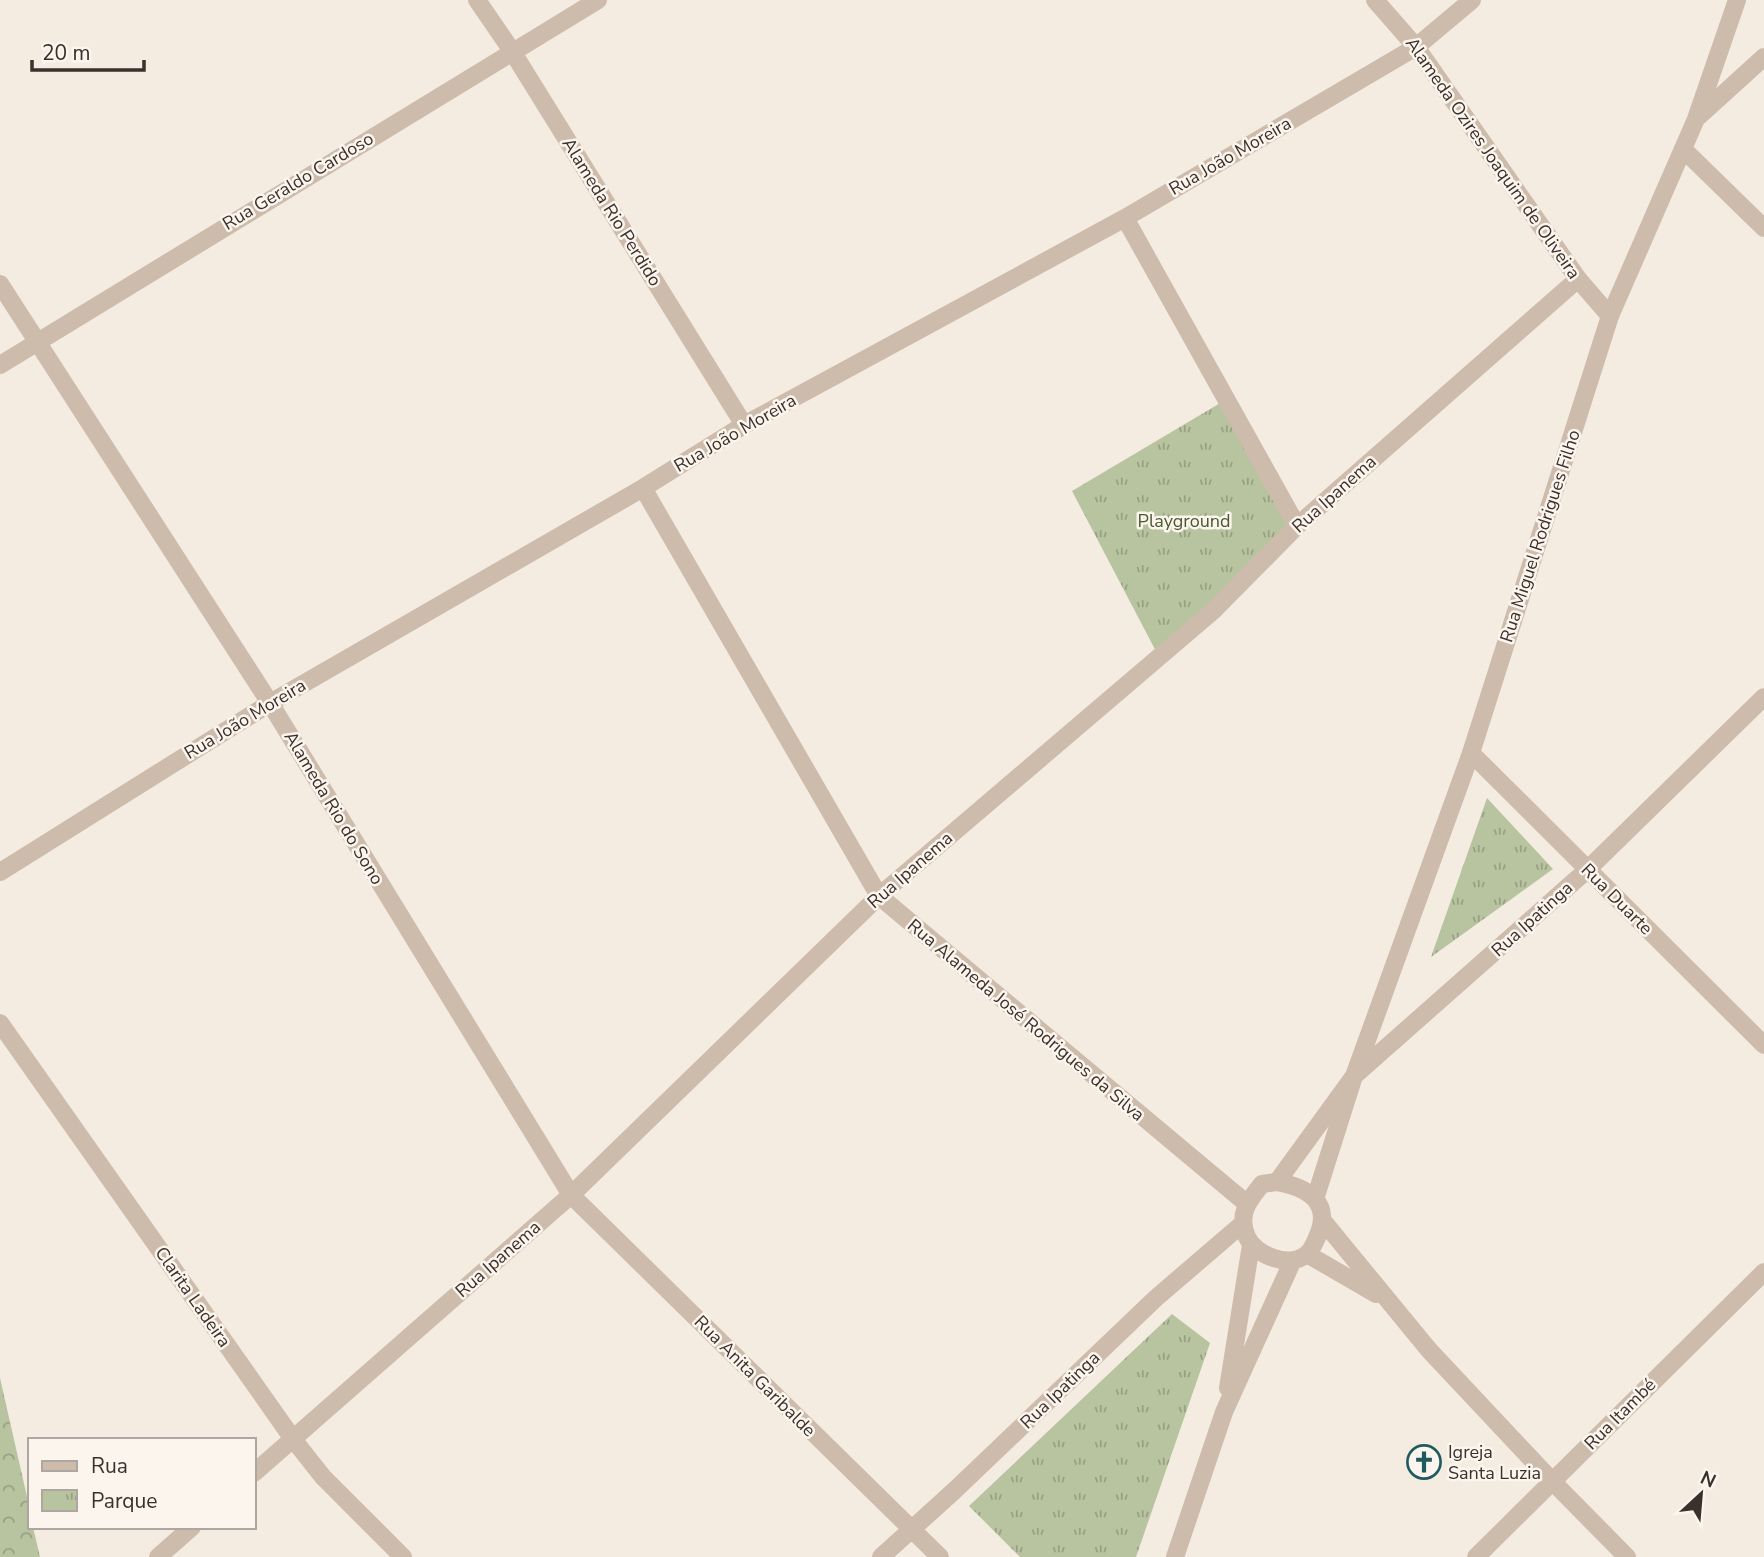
<svg xmlns="http://www.w3.org/2000/svg" width="1764" height="1557" viewBox="0 0 1764 1557" font-family="'Nunito Sans',sans-serif">
<defs>
<pattern id="forest-crowns" width="20" height="18" patternUnits="userSpaceOnUse" patternTransform="scale(1.75)"><rect width="20" height="18" fill="#b8c4a0"/><path d="M2 6a3 3 0 1 1 6 0M12 15a3 3 0 1 1 6 0" fill="none" stroke="#97a083"/></pattern>
<pattern id="park-tufts" width="24" height="20" patternUnits="userSpaceOnUse" patternTransform="scale(1.75)"><rect width="24" height="20" fill="#b8c4a0"/><path d="M3 7l-1-3M5 7V3M7 7l1-3M15 17l-1-3M17 17v-4M19 17l1-3" fill="none" stroke="#97a083"/></pattern>
</defs>
<rect width="100%" height="100%" fill="#f4ebe1"/>
<path fill="url(#forest-crowns)" d="M 0,1378 L 30,1510 L 30,1527 L 33,1527 L 40,1557 L 0,1557 Z"/>
<path fill="url(#park-tufts)" d="M 1227,399 L 1297,526 L 1159,657 L 1072,491 Z
M 1487,798 L 1553,869 L 1431,957 Z
M 1172,1314 L 1210,1343 L 1136,1557 L 1020,1557 L 969,1506 Z"/>
<g fill="none" stroke-linecap="round" stroke-linejoin="round">
<path stroke="#cdbbac" stroke-width="18" d="M 477,0 L 512,51 L 744,425
M 1699,116 L 1764,57
M 1683,149 L 1764,228
M 1125,218 L 1297,526
M 0,284 L 270,703 L 571,1195 L 940,1557
M 1610,316 L 1696,119 L 1737,0
M 0,365 L 598,0
M 643,488 L 879,896 L 1246,1203
M 0,872 L 270,703 L 643,488 L 744,425 L 1125,218 L 1416,47 L 1472,0
M 0,1023 L 293,1439 L 323,1477 L 403,1557
M 1277,1182 L 1354,1076 L 1587,870 L 1764,697
M 1277,1182 C 1307,1187 1332,1202 1318,1235 C 1316,1240 1312,1250 1307,1254 C 1289,1269 1255,1255 1247,1237 C 1237,1215 1248,1201 1262,1184 Z
M 1315,1199 L 1354,1076 L 1471,753
M 1323,1221 L 1429,1350 L 1552,1481 L 1627,1557
M 1307,1254 L 1376,1294
M 1228,1388 L 1251,1245
M 254,1473 L 571,1195 L 879,896 L 1213,611 L 1297,526 L 1578,279
M 158,1557 L 192,1527
M 881,1557 L 954,1491 L 1156,1298 L 1241,1225
M 1175,1557 L 1224,1412 L 1293,1260"/>
<path stroke="#cdbbac" stroke-width="18" d="M 1375,0 L 1416,47 L 1578,279 L 1610,316 L 1471,753 L 1764,1045
M 1476,1557 L 1764,1272"/>
</g>
<defs>
<g id="church-ring" transform="scale(1.75)"><circle r="9.5" fill="#fbf5ee" stroke="#1f5a5e" stroke-width="1.5"/><path d="M-1.2-6h2.4v3.5h3.3v2.4h-3.3V6h-2.4V-.1h-3.3v-2.4h3.3Z" fill="#1f5a5e"/></g>
</defs>
<g fill-rule="evenodd">
<use href="#church-ring" x="1424" y="1462"/>
</g>
<g text-anchor="middle" dominant-baseline="central" stroke-width="5" stroke-linejoin="round" paint-order="stroke">
<g font-size="18" fill="#3b302b" stroke="#fbf5ee">
<text transform="translate(1230 156) rotate(-30)">Rua João Moreira</text>
<text transform="translate(1493 158) rotate(55)">Alameda Ozires Joaquim de Oliveira</text>
<text transform="translate(298 181) rotate(-31)">Rua Geraldo Cardoso</text>
<text transform="translate(612 212) rotate(58)">Alameda Rio Perdido</text>
<text transform="translate(735 433) rotate(-30)">Rua João Moreira</text>
<text transform="translate(1334 494) rotate(-42)">Rua Ipanema</text>
<text transform="translate(1540 536) rotate(-72)">Rua Miguel Rodrigues Filho</text>
<text transform="translate(245 719) rotate(-31)">Rua João Moreira</text>
<text transform="translate(334 808) rotate(59)">Alameda Rio do Sono</text>
<text transform="translate(910 870) rotate(-41)">Rua Ipanema</text>
<text transform="translate(1617 899) rotate(45)">Rua Duarte</text>
<text transform="translate(1532 919) rotate(-42)">Rua Ipatinga</text>
<text transform="translate(1026 1020) rotate(40)">Rua Alameda José Rodrigues da Silva</text>
<text transform="translate(498 1259) rotate(-41)">Rua Ipanema</text>
<text transform="translate(193 1297) rotate(55)">Clarita Ladeira</text>
<text transform="translate(755 1376) rotate(45)">Rua Anita Garibalde</text>
<text transform="translate(1060 1390) rotate(-44)">Rua Ipatinga</text>
<text transform="translate(1620 1414) rotate(-45)">Rua Itambé</text>
</g>
<g font-size="18" fill="#4a5a2e" stroke="#fbf5ee">
<text x="1184" y="521">Playground</text>
</g>
<g font-size="18" fill="#3b302b" stroke="#fbf5ee" text-anchor="start">
<text x="1448" y="1452">Igreja<tspan x="1448" dy="21">Santa Luzia</tspan></text>
</g>
</g>
<rect x="28" y="1438" width="228" height="91" fill="#fbf5ee" stroke="#aea6a0" stroke-width="2"/>
<rect x="42" y="1461" width="35" height="10" fill="#cdbbac" stroke="#aea6a0" stroke-width="2"/>
<text x="91" y="1473" font-size="21" fill="#3b302b">Rua</text>
<rect x="42" y="1490" width="35" height="21" fill="url(#park-tufts)" stroke="#aea6a0" stroke-width="2"/>
<text x="91" y="1508" font-size="21" fill="#3b302b">Parque</text>
<g transform="translate(1701 1494) rotate(26)" stroke="#fbf5ee" stroke-width="5" paint-order="stroke">
<path d="M0-5L12 26L0 18L-12 26Z" fill="#3b302b"/>
<text y="-10" font-size="19" font-weight="bold" text-anchor="middle" fill="#3b302b">N</text>
</g>
<path d="M32 60v10h112v-10" fill="none" stroke="#3b302b" stroke-width="3.5"/>
<text x="42" y="60" font-size="21" fill="#3b302b" stroke="#fbf5ee" stroke-width="5" paint-order="stroke">20 m</text>
</svg>
